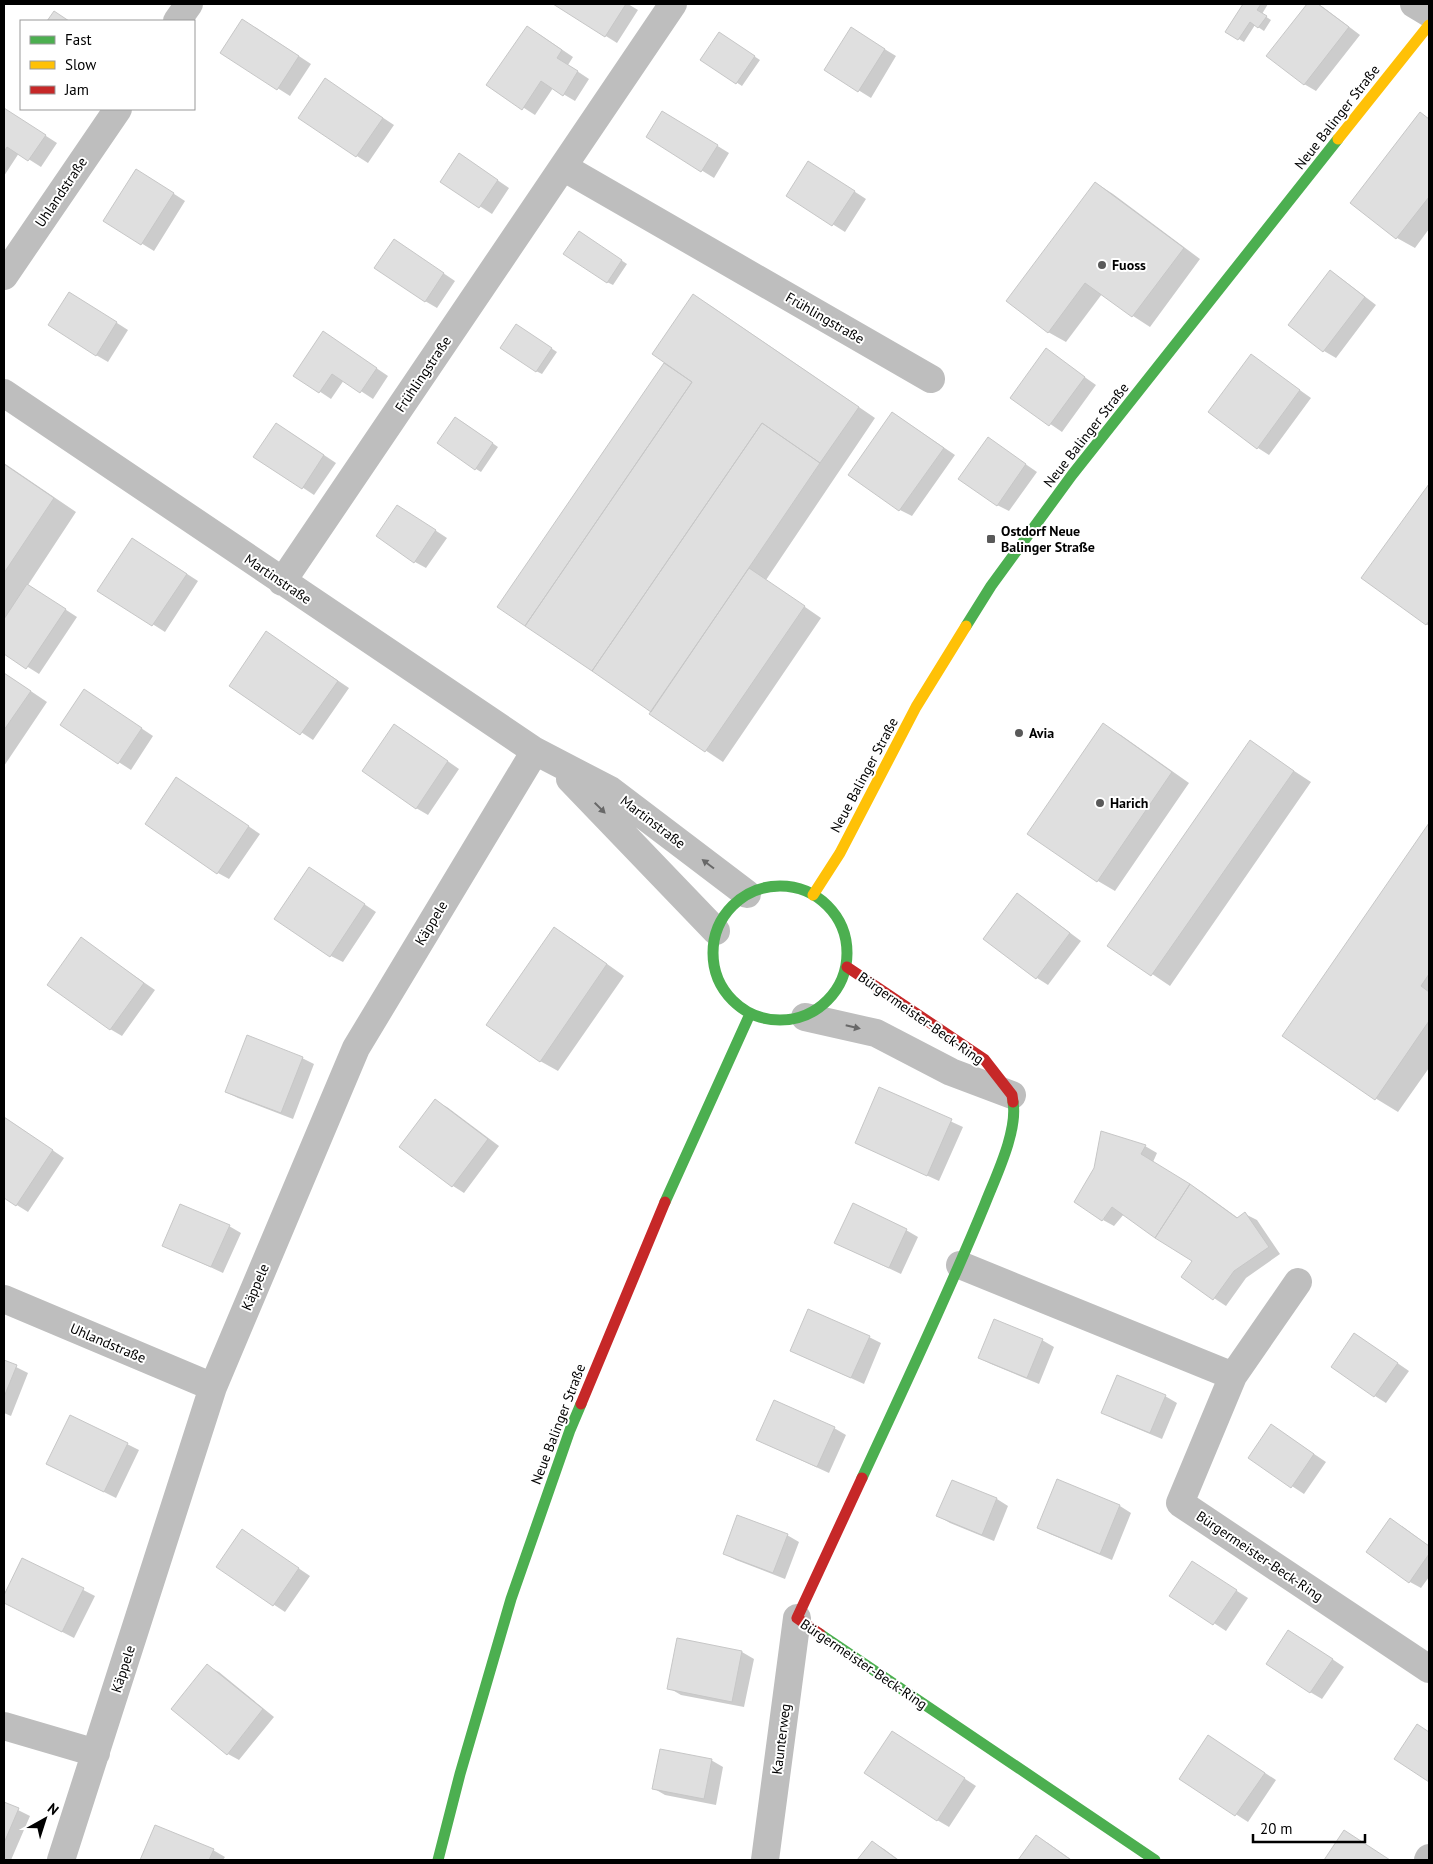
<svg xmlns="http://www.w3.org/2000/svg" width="1433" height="1864" viewBox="0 0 1433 1864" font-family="'PT Sans',sans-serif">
<rect width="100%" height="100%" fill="#fff"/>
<path fill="#0003" d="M 555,4 L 628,4 L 638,10 L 617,43 Z
M 1245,4 L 1268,4 L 1262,14 L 1271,20 L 1264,31 L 1255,25 L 1244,42 L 1227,32 Z
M 1308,4 L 1318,4 L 1323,7 L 1360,35 L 1316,91 L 1304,84 L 1268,56 Z
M 255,27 L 311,64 L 290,96 L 222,53 Z
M 539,34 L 573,57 L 568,65 L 589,79 L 575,101 L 553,88 L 535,115 L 488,85 Z
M 863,36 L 896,56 L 871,98 L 826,70 Z
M 725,37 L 760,60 L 742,86 L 702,60 Z
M 326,80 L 394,125 L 368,163 L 357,156 Z
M 4,109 L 57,143 L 41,167 L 19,153 L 4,176 Z
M 1420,114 L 1429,119 L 1429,229 L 1415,248 L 1397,238 L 1352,203 Z
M 674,119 L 729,153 L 714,178 L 648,137 Z
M 471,162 L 509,188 L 492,214 L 442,182 Z
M 820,169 L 866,199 L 845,232 L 788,196 Z
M 148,177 L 185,201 L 154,251 L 105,221 Z
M 1096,183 L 1113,194 L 1200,259 L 1150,327 L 1133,316 L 1102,294 L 1066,342 L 1048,332 Z
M 585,236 L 627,264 L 613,285 L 607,282 Z
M 406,248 L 455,281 L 437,308 L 425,301 Z
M 1331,272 L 1342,279 L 1376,305 L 1336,358 L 1324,351 Z
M 694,296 L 711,306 L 875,418 L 766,580 L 821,618 L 723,762 L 651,714 L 652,711 L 499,606 L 666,362 Z
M 81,300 L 128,330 L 108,362 L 96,355 Z
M 522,329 L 557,352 L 542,374 L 536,371 Z
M 335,340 L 388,376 L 373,399 L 344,380 L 331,399 L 295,375 Z
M 1046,350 L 1096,385 L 1062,432 L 1011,397 Z
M 1252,356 L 1311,398 L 1269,455 L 1258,448 Z
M 893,413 L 955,455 L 912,516 L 900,510 Z
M 461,421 L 498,447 L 481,472 L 476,469 Z
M 288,431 L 336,463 L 314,495 L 255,456 Z
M 988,438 L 1037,472 L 1009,511 L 997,505 Z
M 4,463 L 76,512 L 28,585 L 77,617 L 39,674 L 4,652 Z
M 1429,486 L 1429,626 L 1363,578 Z
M 409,513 L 447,538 L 426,568 L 415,562 Z
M 144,546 L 198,581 L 165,632 L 99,590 Z
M 278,640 L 349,688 L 313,740 L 230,685 Z
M 4,673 L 47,702 L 4,766 Z
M 96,698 L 153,736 L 131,770 L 61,725 Z
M 1103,725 L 1121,735 L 1189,783 L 1115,891 L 1098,881 Z
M 406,732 L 459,769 L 428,815 L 416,808 Z
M 1250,742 L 1311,782 L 1170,986 L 1109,945 Z
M 177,778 L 260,834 L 229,879 L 218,873 Z
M 1429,825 L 1429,1068 L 1398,1112 L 1375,1098 L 1284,1035 Z
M 321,875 L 376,912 L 343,962 L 331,956 Z
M 1017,895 L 1029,902 L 1081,941 L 1048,985 L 1037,978 L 984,938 Z
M 554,929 L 572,939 L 624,976 L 558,1071 L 540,1061 Z
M 81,939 L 155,990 L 122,1036 L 110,1029 Z
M 302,1058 L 314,1064 L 293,1119 L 238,1098 L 226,1092 Z
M 880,1089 L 963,1127 L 939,1181 L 856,1143 Z
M 435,1101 L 447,1107 L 499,1146 L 464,1193 L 453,1186 Z
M 4,1117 L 64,1158 L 28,1212 L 4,1197 Z
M 1145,1146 L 1157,1153 L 1153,1162 L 1202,1192 L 1238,1218 L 1245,1214 L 1257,1220 L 1280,1254 L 1246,1278 L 1226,1306 L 1182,1277 L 1194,1260 L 1124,1214 L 1114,1226 L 1103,1220 Z
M 229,1226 L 241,1233 L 223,1273 L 163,1245 Z
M 906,1230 L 918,1237 L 901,1274 L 848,1249 Z
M 1355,1334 L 1409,1371 L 1386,1403 L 1375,1396 Z
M 869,1337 L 881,1343 L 864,1384 L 791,1351 Z
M 1042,1340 L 1054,1347 L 1039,1384 L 991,1364 L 979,1358 Z
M 4,1361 L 28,1373 L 11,1416 L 4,1413 Z
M 1165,1396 L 1177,1403 L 1162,1439 L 1114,1419 L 1103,1412 Z
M 834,1428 L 846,1435 L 829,1473 L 770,1446 Z
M 1283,1433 L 1326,1462 L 1304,1494 L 1249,1458 Z
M 127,1444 L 139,1450 L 116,1498 L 48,1464 Z
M 952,1481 L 997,1499 L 1008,1506 L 994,1541 L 950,1523 L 938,1516 Z
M 1120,1506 L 1131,1513 L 1112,1560 L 1050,1534 L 1038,1527 Z
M 1402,1526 L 1429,1546 L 1429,1577 L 1421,1588 L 1410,1582 Z
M 787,1535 L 799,1542 L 785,1579 L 736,1560 L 725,1554 Z
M 254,1538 L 310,1576 L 285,1612 L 217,1567 Z
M 23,1559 L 95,1596 L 74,1638 L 4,1602 L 4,1598 Z
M 1204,1570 L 1248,1598 L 1226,1631 L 1171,1595 Z
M 1301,1638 L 1344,1667 L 1322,1699 L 1310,1692 Z
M 678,1640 L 742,1652 L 754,1659 L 744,1707 L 681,1695 L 669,1688 Z
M 207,1666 L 219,1672 L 274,1717 L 239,1760 L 228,1754 Z
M 893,1732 L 976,1786 L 949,1827 L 937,1820 Z
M 1221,1744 L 1276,1780 L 1248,1822 L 1181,1779 Z
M 711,1760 L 723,1767 L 716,1805 L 665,1795 L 653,1788 Z
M 4,1803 L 30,1816 L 11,1860 L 4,1860 Z
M 155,1826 L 213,1850 L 225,1857 L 223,1860 L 141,1860 Z
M 1344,1832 L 1356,1839 L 1389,1860 L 1326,1860 Z
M 1036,1837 L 1048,1843 L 1072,1860 L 1020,1860 Z
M 872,1842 L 884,1849 L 899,1860 L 859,1860 Z"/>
<path fill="#dfdfdf" stroke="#c7c7c7" d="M 553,4 L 626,4 L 605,37 Z
M 1243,4 L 1261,4 L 1257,10 L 1267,16 L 1258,28 L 1250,22 L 1238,40 L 1225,32 Z
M 1307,4 L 1318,4 L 1349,27 L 1304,85 L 1266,56 Z
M 54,11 L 69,21 L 47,21 Z
M 242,19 L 299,56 L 277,90 L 220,53 Z
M 527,26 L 562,50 L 557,58 L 578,71 L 563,96 L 541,81 L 522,110 L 486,85 Z
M 851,27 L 885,49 L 858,92 L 824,70 Z
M 719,32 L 755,56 L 736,84 L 700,60 Z
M 325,78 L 383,118 L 356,157 L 298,118 Z
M 4,108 L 46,135 L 28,161 L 7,147 L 4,152 Z
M 662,111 L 718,145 L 701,172 L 646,137 Z
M 1420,112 L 1429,119 L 1429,197 L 1396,239 L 1350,203 Z
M 459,153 L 498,180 L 479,208 L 440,182 Z
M 808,161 L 855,191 L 832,226 L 786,196 Z
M 136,169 L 174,193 L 141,245 L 103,221 Z
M 1095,182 L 1184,248 L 1132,317 L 1085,283 L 1048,333 L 1006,301 Z
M 579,231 L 622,260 L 607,283 L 563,254 Z
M 394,239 L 444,273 L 425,302 L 374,268 Z
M 1330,270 L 1365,297 L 1323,352 L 1288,325 Z
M 69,292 L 117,322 L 96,356 L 48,325 Z
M 693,294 L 859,407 L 820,463 L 762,423 L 592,671 L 525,626 L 692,382 L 652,354 Z
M 516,324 L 552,348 L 536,372 L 500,348 Z
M 323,331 L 377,368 L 360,393 L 332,374 L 319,393 L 293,376 Z
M 1046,348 L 1085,377 L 1049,426 L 1010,398 Z
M 1251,354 L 1300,390 L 1257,449 L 1208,412 Z
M 664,363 L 692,382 L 525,626 L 497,607 Z
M 892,412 L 944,448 L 899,511 L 848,475 Z
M 455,417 L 493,443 L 475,470 L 437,443 Z
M 276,423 L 324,455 L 302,489 L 253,457 Z
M 762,423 L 820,463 L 651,712 L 592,671 Z
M 988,437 L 1026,464 L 997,506 L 958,479 Z
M 4,464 L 54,498 L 4,573 Z
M 1429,484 L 1429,621 L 1426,625 L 1361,578 Z
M 397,505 L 436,530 L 414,563 L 376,536 Z
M 132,538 L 187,574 L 152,626 L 97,591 Z
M 749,568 L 805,606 L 705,752 L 649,714 Z
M 27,584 L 66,609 L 26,669 L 4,654 L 4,619 Z
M 266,631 L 338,681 L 300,735 L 229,686 Z
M 4,673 L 31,691 L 4,730 Z
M 84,689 L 142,728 L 118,764 L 60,725 Z
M 1103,723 L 1172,772 L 1097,882 L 1027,834 Z
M 394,724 L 448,761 L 416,809 L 362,771 Z
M 1250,740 L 1294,771 L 1151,976 L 1107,946 Z
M 176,777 L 249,826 L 217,874 L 145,824 Z
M 1429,823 L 1429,974 L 1421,986 L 1429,992 L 1429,1021 L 1375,1100 L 1282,1036 Z
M 309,867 L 365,904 L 330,957 L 274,919 Z
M 1017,893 L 1070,933 L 1036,979 L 983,939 Z
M 554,927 L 607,964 L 540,1062 L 486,1025 Z
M 81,937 L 144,983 L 110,1030 L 47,985 Z
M 247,1035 L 303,1057 L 281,1113 L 225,1092 Z
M 879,1087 L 952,1119 L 927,1176 L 855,1143 Z
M 435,1099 L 488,1139 L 452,1187 L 399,1147 Z
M 4,1117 L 53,1150 L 16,1206 L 4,1198 Z
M 1101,1131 L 1146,1145 L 1141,1154 L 1190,1184 L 1155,1238 L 1112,1207 L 1102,1221 L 1074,1202 L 1094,1168 Z
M 1190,1184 L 1237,1218 L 1245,1212 L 1269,1247 L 1234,1271 L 1213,1300 L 1181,1277 L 1192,1261 L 1155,1238 Z
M 853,1203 L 907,1229 L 889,1268 L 834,1243 Z
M 180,1204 L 230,1225 L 211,1267 L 162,1246 Z
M 808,1309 L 870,1336 L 851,1378 L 790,1351 Z
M 994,1319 L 1043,1339 L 1027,1378 L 978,1358 Z
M 1354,1333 L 1398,1363 L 1374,1397 L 1331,1367 Z
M 4,1360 L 17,1365 L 4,1397 Z
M 1117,1375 L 1166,1395 L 1150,1433 L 1101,1413 Z
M 774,1400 L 835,1427 L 817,1467 L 756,1440 Z
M 70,1415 L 128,1443 L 104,1492 L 46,1464 Z
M 1271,1424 L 1314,1454 L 1291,1488 L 1248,1458 Z
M 1057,1479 L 1120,1505 L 1100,1554 L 1037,1528 Z
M 952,1480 L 997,1498 L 982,1535 L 936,1516 Z
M 737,1515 L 788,1534 L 773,1573 L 723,1554 Z
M 1390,1518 L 1429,1546 L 1429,1554 L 1409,1583 L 1366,1552 Z
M 242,1529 L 299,1568 L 273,1606 L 216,1567 Z
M 22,1558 L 84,1588 L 62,1632 L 4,1603 L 4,1595 Z
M 1192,1561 L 1237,1590 L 1213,1625 L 1169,1596 Z
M 1288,1630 L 1333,1659 L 1310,1693 L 1266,1664 Z
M 677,1638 L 742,1651 L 732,1702 L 667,1689 Z
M 207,1664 L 263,1709 L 227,1755 L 171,1709 Z
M 1417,1724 L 1429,1732 L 1429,1782 L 1394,1759 Z
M 892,1731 L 965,1778 L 937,1821 L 864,1773 Z
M 1208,1735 L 1265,1773 L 1235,1816 L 1179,1779 Z
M 660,1749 L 712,1759 L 704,1799 L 652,1789 Z
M 4,1802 L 19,1808 L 4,1843 Z
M 155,1825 L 214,1849 L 209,1860 L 140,1860 Z
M 1344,1830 L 1390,1860 L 1324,1860 Z
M 1036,1835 L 1071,1860 L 1018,1860 Z
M 872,1841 L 898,1860 L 857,1860 Z"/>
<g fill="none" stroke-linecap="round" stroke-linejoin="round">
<path stroke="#bebebe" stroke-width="28" d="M 1414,4 L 1429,13
M 177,21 L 189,4
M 563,167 L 931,379
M 4,276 L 118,109
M 4,393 L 535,751 L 610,790 L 747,894
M 282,582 L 673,4
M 570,779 L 716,931
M 805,1017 L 876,1033 L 951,1072 L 1012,1095
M 960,1265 L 1233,1376 L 1180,1503 L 1429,1669
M 4,1299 L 213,1387
M 1233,1376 L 1298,1282
M 4,1726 L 96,1753
M 61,1860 L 213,1387 L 356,1048 L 535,751
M 765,1860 L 797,1618
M 1428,1860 L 1429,1858"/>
<path stroke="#4caf50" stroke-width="11" d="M 966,626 L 991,586 L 1072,475 L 1338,139
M713 953a67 67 0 1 1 134 0a67 67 0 1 1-134 0Z
M 665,1202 L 750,1014
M 862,1478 C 904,1387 947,1297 985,1204 C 996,1176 1018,1131 1013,1102
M 820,1634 L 1155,1860
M 438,1860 L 460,1774 L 511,1599 L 570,1430 L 581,1404"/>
<path stroke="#ffc107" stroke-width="11" d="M 1338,139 L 1429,25
M 813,895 L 840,853 L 916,707 L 966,626"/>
<path stroke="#c62828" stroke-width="11" d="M 847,967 L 984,1059 L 1012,1095 L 1013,1102
M 581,1404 L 665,1202
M 820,1634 L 797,1618 L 862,1478"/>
</g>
<defs><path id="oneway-solid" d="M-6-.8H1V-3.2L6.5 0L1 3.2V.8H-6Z" transform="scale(1.25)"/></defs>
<g fill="#686868">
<use href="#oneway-solid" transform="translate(600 808) rotate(45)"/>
<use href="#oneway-solid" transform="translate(708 864) rotate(-143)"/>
<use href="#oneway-solid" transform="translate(853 1027) rotate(13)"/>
</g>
<g fill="#595959" stroke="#fff" stroke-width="2">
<circle cx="1102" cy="265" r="5"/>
<rect x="986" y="534" width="10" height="10" rx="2.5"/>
<circle cx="1019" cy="733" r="5"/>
<circle cx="1100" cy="803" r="5"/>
</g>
<g text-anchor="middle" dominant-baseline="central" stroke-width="4" stroke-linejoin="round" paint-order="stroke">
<g font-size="14" fill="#000" stroke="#fff">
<text transform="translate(1337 117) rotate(-52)">Neue Balinger Straße</text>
<text transform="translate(61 192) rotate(-56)">Uhlandstraße</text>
<text transform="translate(825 318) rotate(30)">Frühlingstraße</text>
<text transform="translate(423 374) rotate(-56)">Frühlingstraße</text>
<text transform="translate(1086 435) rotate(-52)">Neue Balinger Straße</text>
<text transform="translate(278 579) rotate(34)">Martinstraße</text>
<text transform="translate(864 775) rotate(-62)">Neue Balinger Straße</text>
<text transform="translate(653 822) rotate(37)">Martinstraße</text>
<text transform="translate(431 923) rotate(-59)">Käppele</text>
<text transform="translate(921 1018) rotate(35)">Bürgermeister-Beck-Ring</text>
<text transform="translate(255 1287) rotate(-67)">Käppele</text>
<text transform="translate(108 1343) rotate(23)">Uhlandstraße</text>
<text transform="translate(558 1424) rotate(-69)">Neue Balinger Straße</text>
<text transform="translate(1260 1556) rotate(34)">Bürgermeister-Beck-Ring</text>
<text transform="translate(864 1664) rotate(34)">Bürgermeister-Beck-Ring</text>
<text transform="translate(123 1669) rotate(-72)">Käppele</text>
<text transform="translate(781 1739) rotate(-83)">Kaunterweg</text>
</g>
<g font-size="14" font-weight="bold" fill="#000" stroke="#fff" text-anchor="start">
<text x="1112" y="265">Fuoss</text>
<text x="1001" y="531">Ostdorf Neue<tspan x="1001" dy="16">Balinger Straße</tspan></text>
<text x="1029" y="733">Avia</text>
<text x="1110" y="803">Harich</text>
</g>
</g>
<rect width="1433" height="1864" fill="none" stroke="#000000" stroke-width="10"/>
<rect x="20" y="20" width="175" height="90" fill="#ffffff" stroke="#999999"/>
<rect x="30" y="36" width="25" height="8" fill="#4caf50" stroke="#999999"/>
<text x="65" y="45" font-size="15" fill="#000000">Fast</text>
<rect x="30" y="61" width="25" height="8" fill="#ffc107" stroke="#999999"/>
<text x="65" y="70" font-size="15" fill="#000000">Slow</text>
<rect x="30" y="86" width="25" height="8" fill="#c62828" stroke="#999999"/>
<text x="65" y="95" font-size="15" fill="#000000">Jam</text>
<g transform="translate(45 1819) rotate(39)" stroke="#ffffff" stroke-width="4" paint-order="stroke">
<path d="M0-4L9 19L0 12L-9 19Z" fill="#000000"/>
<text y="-8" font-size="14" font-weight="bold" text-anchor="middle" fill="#000000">N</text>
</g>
<path d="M1253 1834v8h112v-8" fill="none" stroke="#000000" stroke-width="2.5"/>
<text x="1260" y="1834" font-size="15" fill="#000000" stroke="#ffffff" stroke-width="4" paint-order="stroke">20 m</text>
</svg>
